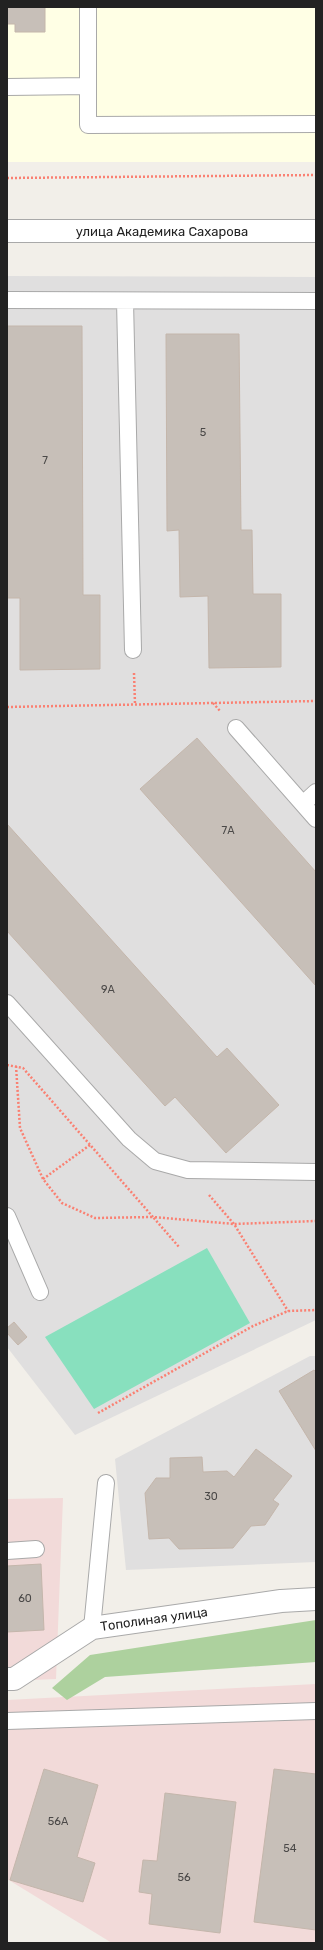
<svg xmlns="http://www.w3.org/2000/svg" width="323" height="1950" viewBox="0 0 323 1950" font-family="Rubik,sans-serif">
<rect width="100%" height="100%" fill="#f2efe9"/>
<path fill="#e0dfdf" d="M 7,276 L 316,277 L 316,1320 L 75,1435 L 7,1347 Z
M 310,1356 L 316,1356 L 316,1562 L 126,1570 L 115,1459 Z"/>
<path fill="#f2dad9" d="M 63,1498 L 56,1679 L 7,1681 L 7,1499 Z
M 316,1684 L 316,1943 L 112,1943 L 7,1879 L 7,1700 Z"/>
<path fill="#ffffe5" d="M 7,7 L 316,7 L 316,162 L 7,162 Z"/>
<path fill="#add19e" d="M 316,1620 L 316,1662 L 105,1677 L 67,1700 L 52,1688 L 90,1655 Z"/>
<path fill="#88e0be" d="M 207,1248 L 250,1323 L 94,1409 L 45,1337 Z"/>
<path fill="#c7bfb8" stroke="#c4b6ab" d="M 7,7 L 45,7 L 45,32 L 15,32 L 15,24 L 7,24 Z
M 7,326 L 82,326 L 83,595 L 100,595 L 100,669 L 20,670 L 20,598 L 7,598 Z
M 166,334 L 239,334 L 241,530 L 252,530 L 253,594 L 281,594 L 281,667 L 209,668 L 208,596 L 180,597 L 179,530 L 167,531 Z
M 197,738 L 316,872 L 316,986 L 140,789 Z
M 7,824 L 217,1057 L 227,1048 L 279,1105 L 226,1153 L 175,1097 L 165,1106 L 7,931 Z
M 14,1322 L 27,1337 L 18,1345 L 7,1333 L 7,1328 Z
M 314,1370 L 316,1372 L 316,1451 L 279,1391 Z
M 256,1449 L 292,1476 L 273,1500 L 279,1504 L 265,1525 L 251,1526 L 233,1548 L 179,1549 L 169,1538 L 149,1539 L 145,1493 L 156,1478 L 170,1478 L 170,1458 L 202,1457 L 203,1472 L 227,1471 L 234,1477 Z
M 41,1564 L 44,1630 L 7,1632 L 7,1566 Z
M 44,1769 L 98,1785 L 77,1857 L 95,1863 L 83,1902 L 10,1880 Z
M 274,1769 L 316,1774 L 316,1930 L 254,1922 Z
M 165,1793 L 236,1802 L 220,1933 L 149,1924 L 152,1894 L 139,1892 L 143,1860 L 157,1861 Z"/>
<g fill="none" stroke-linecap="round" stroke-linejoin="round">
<g stroke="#a9a9a9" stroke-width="18">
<path id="service" d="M 88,7 L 88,125 L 316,124
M 7,87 L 88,86
M 7,300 L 316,301
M 125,301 L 133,650
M 236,728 L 316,819
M 303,804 L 316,792
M 7,1003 L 129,1139 L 155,1161 L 188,1170 L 316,1172
M 7,1216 L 40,1292
M 7,1551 L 36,1549
M 92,1628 L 106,1483
M 7,1721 L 316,1711"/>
</g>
<g stroke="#a9a9a9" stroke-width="24">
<path id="minor" d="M 7,1679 L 14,1679 L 92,1628 L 281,1601 L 316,1599"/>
</g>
<g stroke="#a9a9a9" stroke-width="24">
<path id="tertiary" d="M 7,231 L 316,231"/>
</g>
<path stroke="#fa8072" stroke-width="2.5" stroke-dasharray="2 2" stroke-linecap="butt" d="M 7,178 L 316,175
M 134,673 L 135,704
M 213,703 L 220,711
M 7,707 L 316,701
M 7,1065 L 23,1068 L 153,1217 L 234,1224 L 316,1221
M 16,1066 L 20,1128 L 43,1179 L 62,1203 L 95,1218 L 153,1217 L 179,1247
M 43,1179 L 90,1145
M 209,1195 L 234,1224 L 288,1311
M 98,1413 L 253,1326 L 288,1311 L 316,1310"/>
<use href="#service" stroke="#fff" stroke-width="16"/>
<use href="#minor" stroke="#fff" stroke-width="22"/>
<use href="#tertiary" stroke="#fff" stroke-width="22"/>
</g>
<g text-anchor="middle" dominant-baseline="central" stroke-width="3.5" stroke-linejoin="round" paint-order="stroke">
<g font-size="11" fill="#4b4948">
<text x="203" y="432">5</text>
<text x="45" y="460">7</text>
<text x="228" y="830">7А</text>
<text x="108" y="989">9А</text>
<text x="211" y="1496">30</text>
<text x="25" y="1598">60</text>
<text x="58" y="1821">56А</text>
<text x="290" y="1848">54</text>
<text x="184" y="1877">56</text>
</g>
<g font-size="13" fill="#222" stroke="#fff">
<text x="162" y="231">улица Академика Сахарова</text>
<text transform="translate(154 1619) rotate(-8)">Тополиная улица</text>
</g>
</g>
<rect width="323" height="1950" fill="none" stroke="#222222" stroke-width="16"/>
</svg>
